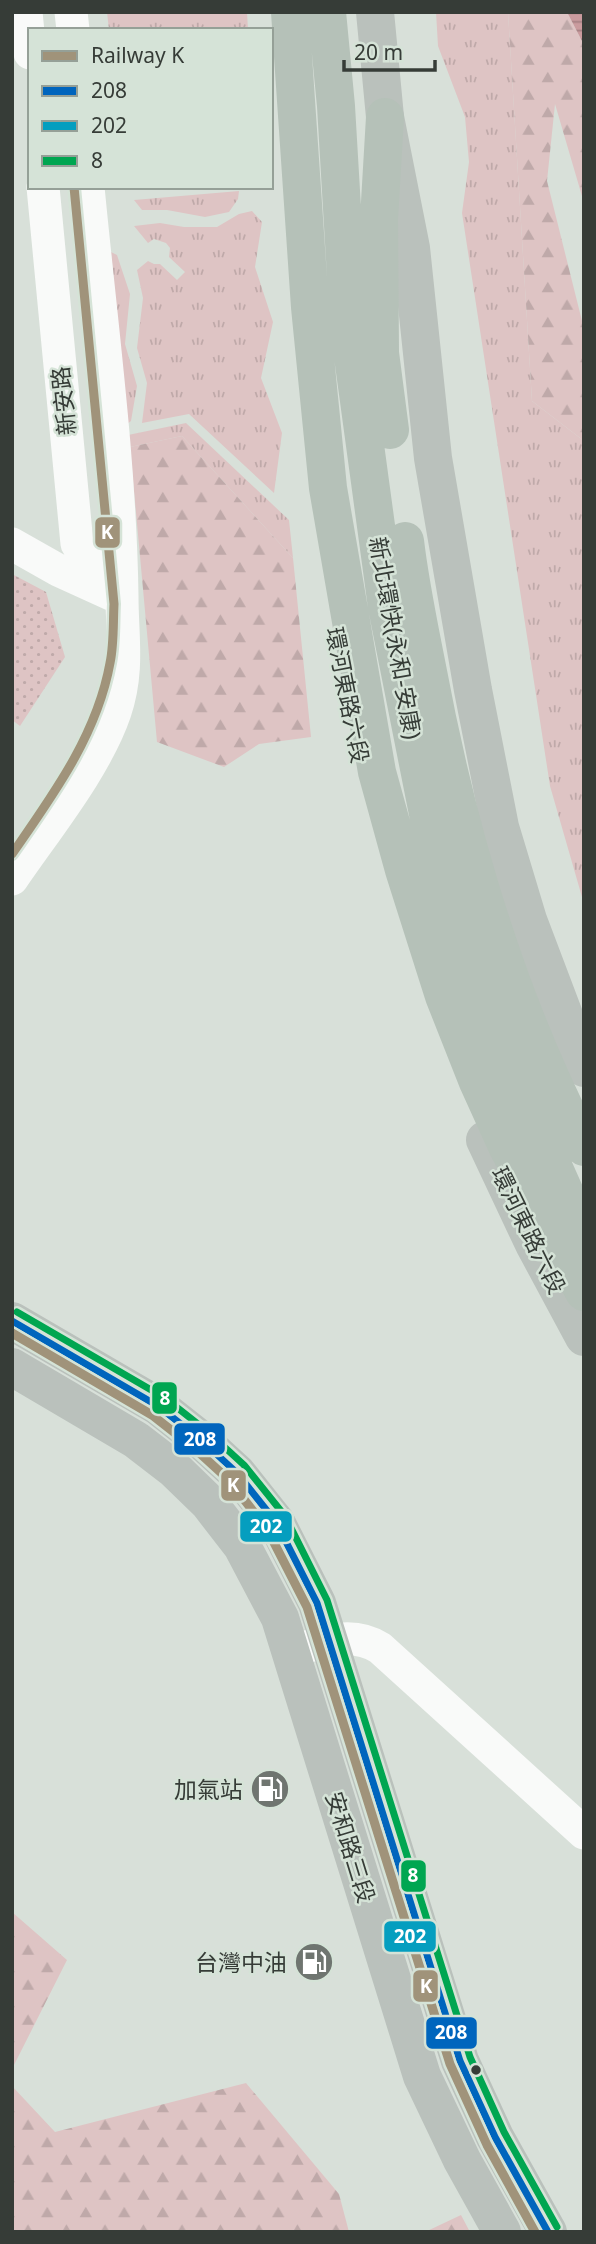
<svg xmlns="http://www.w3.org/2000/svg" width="596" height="2244" viewBox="0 0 596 2244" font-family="'Noto Sans','Noto Sans TC',sans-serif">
<defs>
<pattern id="grass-tufts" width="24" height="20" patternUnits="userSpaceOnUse" patternTransform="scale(1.75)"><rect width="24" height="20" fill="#dec4c4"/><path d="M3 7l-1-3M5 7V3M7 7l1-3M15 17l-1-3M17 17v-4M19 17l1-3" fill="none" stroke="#bfa9a9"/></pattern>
<pattern id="forest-firs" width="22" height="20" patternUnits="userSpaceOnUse" patternTransform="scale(1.75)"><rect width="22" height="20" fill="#dec4c4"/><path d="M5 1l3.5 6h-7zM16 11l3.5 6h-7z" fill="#bfa9a9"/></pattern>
<pattern id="park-dots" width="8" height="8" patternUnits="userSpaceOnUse" patternTransform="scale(1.75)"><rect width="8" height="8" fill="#dec4c4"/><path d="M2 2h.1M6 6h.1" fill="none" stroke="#bfa9a9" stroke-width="1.8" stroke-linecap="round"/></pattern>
<pattern id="water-rules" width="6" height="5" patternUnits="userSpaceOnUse" patternTransform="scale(1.75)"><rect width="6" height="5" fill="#ca9b9e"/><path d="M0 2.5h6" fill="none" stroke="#a58082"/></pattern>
</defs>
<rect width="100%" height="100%" fill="#d8e0d9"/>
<path fill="url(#grass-tufts)" d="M 107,12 L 247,12 L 248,30 L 109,30 Z
M 436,12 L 508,12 L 532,401 L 584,441 L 584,904 L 550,786 L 462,213 L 469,162 L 465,117 L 438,46 Z
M 239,191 L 238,199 L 229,212 L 205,217 L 167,210 L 142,210 L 134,200 Z
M 252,211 L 262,222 L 255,267 L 273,322 L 261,378 L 282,433 L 274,493 L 189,414 L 142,423 L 147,383 L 137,348 L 143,298 L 137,270 L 148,261 L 154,264 L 160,264 L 177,280 L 185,272 L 169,257 L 170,248 L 166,243 L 154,239 L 148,243 L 134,226 L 160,223 L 184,227 L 217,227 L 239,214 Z
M 111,252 L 117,255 L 130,294 L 125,344 L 137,386 L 131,421 L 127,424 Z
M 186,423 L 289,520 L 293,558 L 182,436 L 130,447 L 128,435 Z"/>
<path fill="url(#forest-firs)" d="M 508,12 L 567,12 L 584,45 L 584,203 L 555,104 L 547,181 L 584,329 L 584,441 L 532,401 Z
M 182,436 L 293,558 L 311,737 L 259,744 L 224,767 L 157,742 L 130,447 Z
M 12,1912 L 67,1960 L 12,2069 Z
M 246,2083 L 339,2194 L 349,2232 L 12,2232 L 12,2086 L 55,2132 Z
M 461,2215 L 470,2232 L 425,2232 Z"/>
<path fill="url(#park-dots)" d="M 12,574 L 46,592 L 65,657 L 20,726 L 12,720 Z"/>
<path fill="url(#water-rules)" d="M 567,12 L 584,12 L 584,45 Z"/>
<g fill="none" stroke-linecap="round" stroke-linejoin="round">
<path stroke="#f9faf9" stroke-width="33" d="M 26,12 L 30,53
M 71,12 L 73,30
M 43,187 L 77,544 L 122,599
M 12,544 L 58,570 L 113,595
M 12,879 C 46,829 96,768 115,712 C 129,670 122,637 122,596 C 120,459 101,323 88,187
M 306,1647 C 332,1639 356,1633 380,1648 L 584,1833"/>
<path stroke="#bac1bc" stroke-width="38" d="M 375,12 L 385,117 L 411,248 L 433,458 L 473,690 L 500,827 L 528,920 L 584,1068
M 485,1140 L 534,1244 L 584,1337
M 12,1321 L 158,1406 L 201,1440 L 237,1473 L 276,1522 L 317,1603 L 460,2061 L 495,2137 L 548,2232
M 12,1367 L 136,1440 L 175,1470 L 208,1502 L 242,1546 L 280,1618 L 422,2076 L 462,2160 L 502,2232"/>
<path stroke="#b5c1b8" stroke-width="38" d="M 290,12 L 310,307 L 328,488 L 377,772 L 404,870 L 444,996 L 478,1082 L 507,1146 L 584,1292
M 327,12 L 336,106 L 349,327 L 387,607 L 440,874 L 502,1051 L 584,1236
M 385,117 L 379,219 L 380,353 L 390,430
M 405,541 C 410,584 419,626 427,667 C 458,834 506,997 584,1147"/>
<g stroke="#d5e3d7" stroke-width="12">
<path id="bus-1" d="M 12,1321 L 158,1406 L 201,1440 L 237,1473 L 276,1522 L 317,1603 L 460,2061 L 495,2137 L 548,2232"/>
</g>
<g stroke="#d5e3d7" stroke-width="12">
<path id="bus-2" d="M 12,1333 L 152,1415 L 194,1448 L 229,1480 L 267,1528 L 307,1607 L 450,2064 L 486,2142 L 536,2232"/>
</g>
<g stroke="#d5e3d7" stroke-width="12">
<path id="bus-3" d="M 17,1312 L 165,1398 L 208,1432 L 244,1465 L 285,1516 L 327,1600 L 470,2057 L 504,2132 L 557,2227"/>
</g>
<use href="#bus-1" stroke="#0065bd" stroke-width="7"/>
<use href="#bus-2" stroke="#059ebf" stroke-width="7"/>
<use href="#bus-3" stroke="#00a651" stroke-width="7"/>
<g stroke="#d5e3d7" stroke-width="14">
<path id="rail-1" d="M 12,854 C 53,795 97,735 110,663 C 114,644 113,624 114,604 L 74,187
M 12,1333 L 152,1415 L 194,1448 L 229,1480 L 267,1529 L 307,1607 L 450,2064 L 487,2145 L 535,2232"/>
</g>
<use href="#rail-1" stroke="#a0937a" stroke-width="9"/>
</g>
<defs>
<g id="fuel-disc" transform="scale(2.0125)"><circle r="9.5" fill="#6f7570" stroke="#d5e3d7"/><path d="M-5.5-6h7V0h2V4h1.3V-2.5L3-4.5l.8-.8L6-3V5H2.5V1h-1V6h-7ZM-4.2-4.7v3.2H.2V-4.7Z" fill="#fff"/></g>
</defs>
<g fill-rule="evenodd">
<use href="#fuel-disc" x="270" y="1789"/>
<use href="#fuel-disc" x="314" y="1962"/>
</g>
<circle fill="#363c37" stroke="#d5e3d7" stroke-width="2.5" cx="476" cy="2070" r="6"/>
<g text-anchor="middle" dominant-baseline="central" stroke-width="5" stroke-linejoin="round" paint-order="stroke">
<g font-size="23" fill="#363c37" stroke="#d5e3d7">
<text transform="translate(63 401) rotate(-96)">新安路</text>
<text transform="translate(396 638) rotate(80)">新北環快(永和-安康)</text>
<text transform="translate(348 695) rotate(79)">環河東路六段</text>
<text transform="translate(529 1230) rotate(64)">環河東路六段</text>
<text transform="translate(351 1847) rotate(73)">安和路三段</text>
</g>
<g font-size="23" fill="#363c37" stroke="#d5e3d7" text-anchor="end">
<text x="243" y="1789">加氣站</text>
<text x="287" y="1962">台灣中油</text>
</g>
</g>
<g stroke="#d5e3d7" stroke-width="2.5">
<rect x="94" y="516" width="27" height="33" rx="7" fill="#a0937a"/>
<rect x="151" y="1381" width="27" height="34" rx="7" fill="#00a651"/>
<rect x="173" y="1422" width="53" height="34" rx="7" fill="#0065bd"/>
<rect x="220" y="1469" width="27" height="33" rx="7" fill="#a0937a"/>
<rect x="239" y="1510" width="54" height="33" rx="7" fill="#059ebf"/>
<rect x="400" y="1859" width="27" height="34" rx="7" fill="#00a651"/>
<rect x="383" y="1920" width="54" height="33" rx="7" fill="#059ebf"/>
<rect x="412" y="1969" width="27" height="34" rx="7" fill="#a0937a"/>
<rect x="425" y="2016" width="53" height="34" rx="7" fill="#0065bd"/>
</g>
<g font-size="19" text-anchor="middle" font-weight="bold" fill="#fff">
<text x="107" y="539">K</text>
<text x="165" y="1405">8</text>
<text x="200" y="1446">208</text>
<text x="233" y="1492">K</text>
<text x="266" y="1533">202</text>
<text x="413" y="1882">8</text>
<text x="410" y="1943">202</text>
<text x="426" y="1993">K</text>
<text x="451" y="2039">208</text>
</g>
<rect width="596" height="2244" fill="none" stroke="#363c37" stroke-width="28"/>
<rect x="28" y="28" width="245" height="161" fill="#d5e3d7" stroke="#95a097" stroke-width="2"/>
<rect x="42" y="51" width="35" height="10" fill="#a0937a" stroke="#95a097" stroke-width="2"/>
<text x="91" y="63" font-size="21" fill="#363c37">Railway K</text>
<rect x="42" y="86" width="35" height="10" fill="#0065bd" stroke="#95a097" stroke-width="2"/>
<text x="91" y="98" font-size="21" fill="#363c37">208</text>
<rect x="42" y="121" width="35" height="10" fill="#059ebf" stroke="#95a097" stroke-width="2"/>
<text x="91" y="133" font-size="21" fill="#363c37">202</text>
<rect x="42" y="156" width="35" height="10" fill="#00a651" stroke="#95a097" stroke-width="2"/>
<text x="91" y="168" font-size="21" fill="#363c37">8</text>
<path d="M344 60v10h91v-10" fill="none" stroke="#363c37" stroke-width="3.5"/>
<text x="354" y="60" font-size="21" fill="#363c37" stroke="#d5e3d7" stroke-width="5" paint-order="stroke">20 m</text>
</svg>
